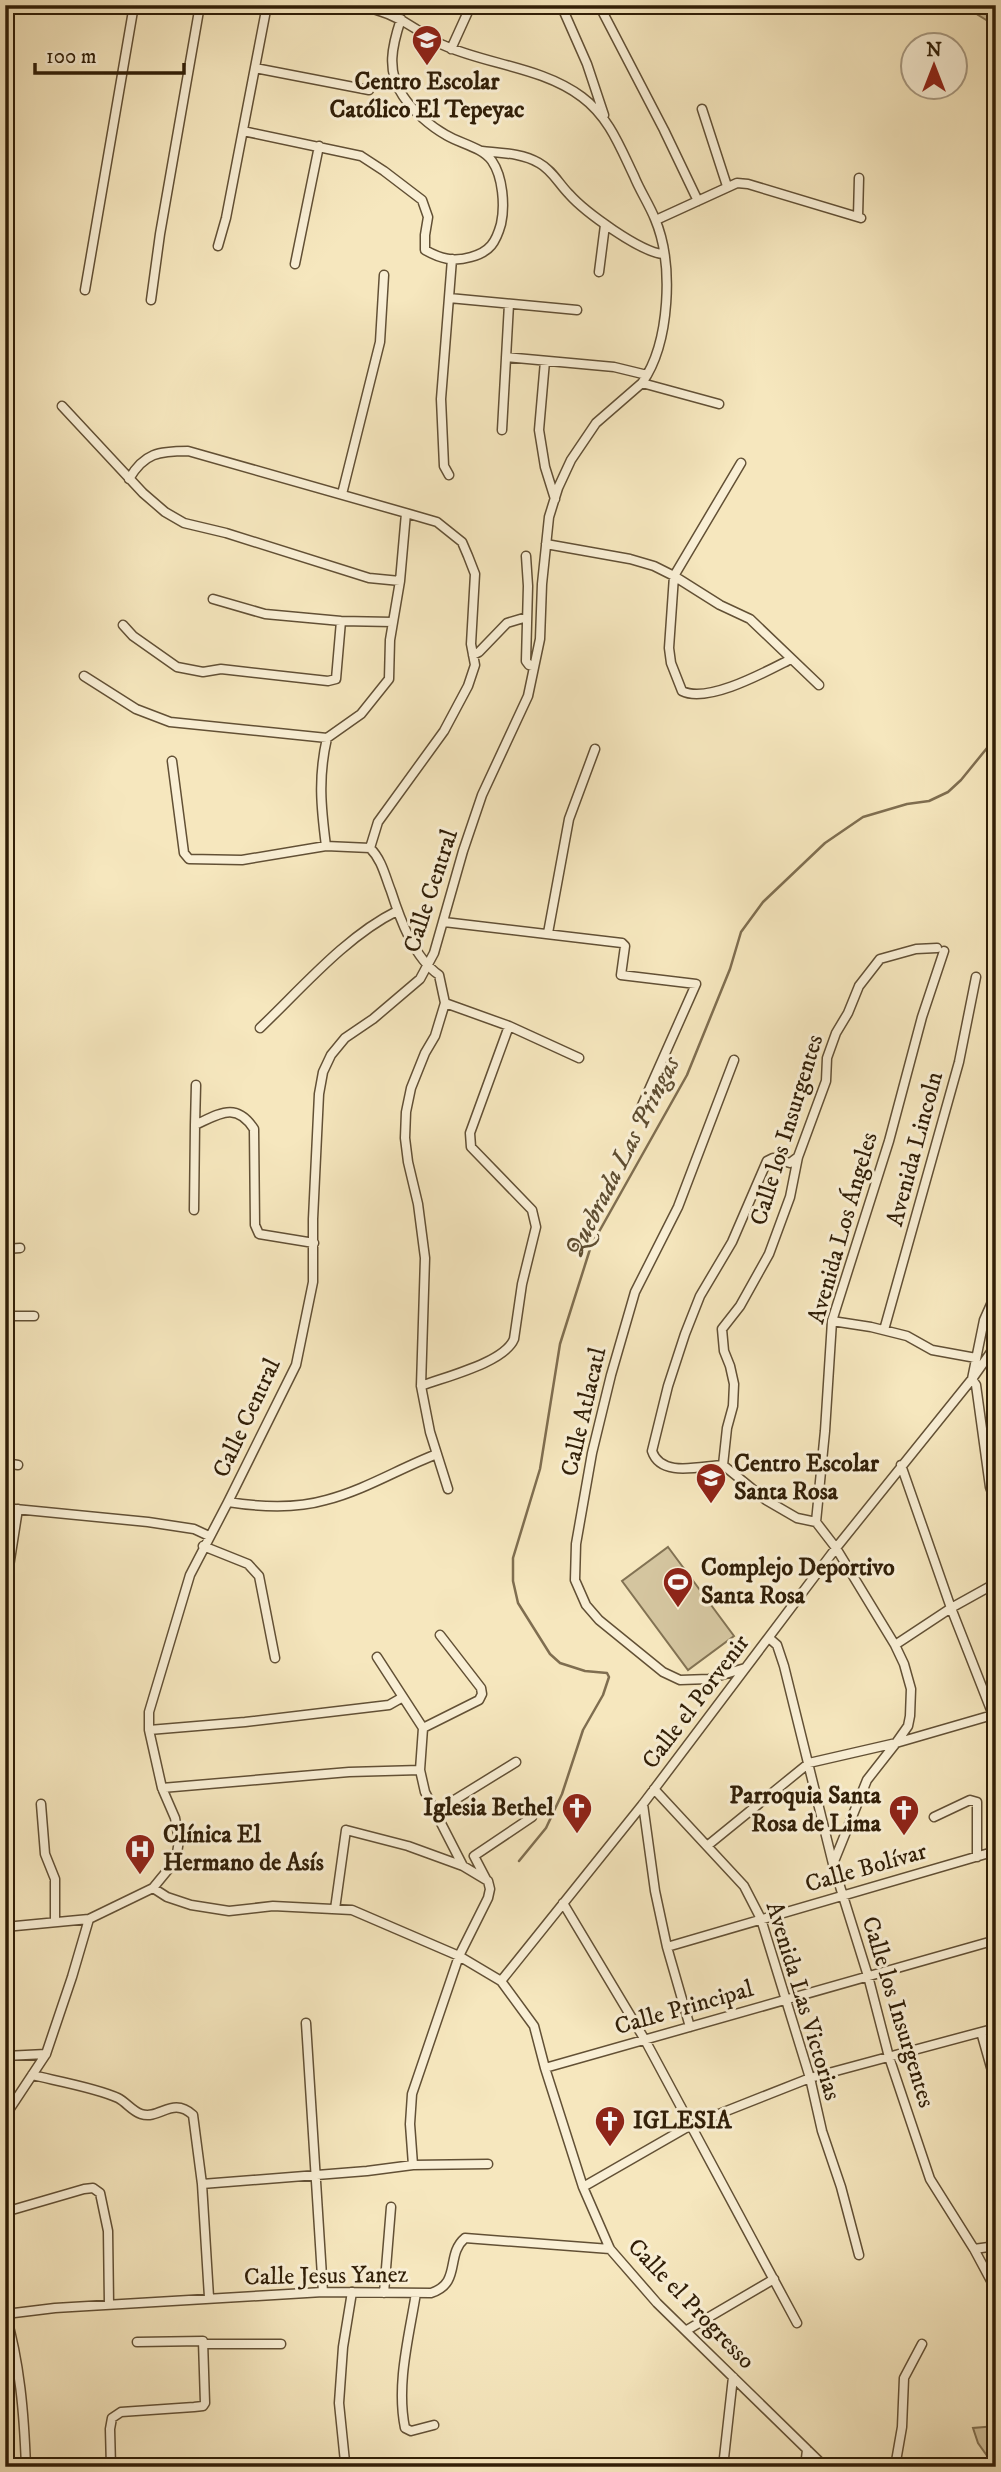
<svg xmlns="http://www.w3.org/2000/svg" width="1001" height="2472" viewBox="0 0 1001 2472" font-family="'IM FELL DW Pica',serif">
<rect width="100%" height="100%" fill="#f6e7be"/>
<filter id="stains"><feTurbulence type="fractalNoise" baseFrequency=".00286" numOctaves="4"/><feColorMatrix values="0 0 0 0 .2 0 0 0 0 .09 0 0 0 0 .02 0 0 0 .5 -.17"/></filter>
<radialGradient id="worn" r=".72"><stop offset=".6" stop-color="#630" stop-opacity="0"/><stop offset="1" stop-color="#630" stop-opacity=".3"/></radialGradient>
<path fill="#d4c59f" stroke="#827253" stroke-width="2" d="M 962,5 L 996,5 L 996,26 Z
M 668,1547 L 734,1636 L 688,1670 L 622,1581 Z
M 996,2426 L 996,2467 L 995,2467 L 978,2443 L 973,2428 Z"/>
<g fill="none" stroke-linecap="round" stroke-linejoin="round">
<path stroke="#7f6e50" stroke-width="2.5" d="M 519,1861 L 546,1828 L 562,1794 L 583,1730 L 603,1695 L 609,1677 L 607,1673 L 585,1671 L 560,1663 L 550,1654 L 518,1603 L 513,1581 L 513,1558 L 540,1469 L 560,1344 L 591,1246 L 687,1075 L 730,969 L 741,932 L 763,902 L 825,843 L 863,817 L 907,804 L 929,801 L 948,792 L 961,780 L 996,737"/>
<g stroke="#625035" stroke-width="11">
<path id="minor" d="M 561,5 L 587,64 L 604,115
M 599,5 L 664,130 L 698,201
M 451,49 L 471,5
M 255,68 L 369,90
M 702,109 L 727,186
M 243,131 L 361,156 L 384,171 L 422,200 L 428,217 L 425,235 L 425,250 C 441,259 453,262 471,257 C 490,252 496,242 501,224 C 505,206 503,177 492,161 C 482,147 461,144 446,135 C 430,126 413,111 403,96 C 386,71 392,46 401,19
M 482,151 C 501,153 522,153 539,163 C 552,170 559,184 569,194 C 585,212 640,252 663,254
M 858,217 L 859,178
M 656,220 L 737,183 L 748,184 L 861,218
M 218,246 L 226,218 L 267,5
M 295,264 L 319,146
M 599,272 L 605,225
M 85,290 L 134,5
M 449,298 L 577,310
M 151,300 L 160,234 L 200,5
M 506,357 L 614,367 L 647,375
M 545,361 L 539,430 L 545,467 L 555,499
M 642,383 L 719,404
M 62,406 L 143,493 L 165,512 L 184,523 L 226,533 L 369,578 L 400,581
M 502,430 L 509,304
M 741,463 L 674,576 L 669,648 L 671,663 L 682,691 C 708,704 767,671 791,659
M 449,475 L 444,466 L 441,399 L 452,259
M 129,479 C 144,453 159,451 188,451 L 406,513 L 400,581 L 390,640 L 389,679 L 361,714 L 327,738 C 318,777 321,807 326,846
M 342,494 L 380,342 L 384,275
M 546,544 L 630,559 L 654,566 L 674,576 L 720,605 L 750,619 L 819,685
M 526,556 L 528,586 L 526,661 L 529,665 L 534,666
M 213,599 L 265,614 L 341,621 L 393,622
M 123,625 L 133,636 L 177,667 L 203,672 L 221,669 L 328,681 L 336,679 L 341,621
M 473,655 L 479,652 L 507,623 L 527,617
M 84,676 L 136,709 L 170,722 L 327,738
M 172,761 L 184,853 L 189,859 L 242,860 L 326,846 L 370,848 C 382,860 385,876 391,891 C 400,919 414,958 439,975 L 445,1003 L 435,1036 L 425,1053 L 411,1088 L 406,1112 L 405,1138 L 408,1162 L 418,1204 L 425,1258 L 421,1386 L 430,1432 L 448,1489
M 370,848 L 378,822 L 444,731 L 468,686 L 475,665 L 471,644 L 475,574 L 468,556 L 462,542 L 437,522 L 406,513
M 444,922 L 622,943 L 625,946 L 621,975 L 696,984 L 640,1110
M 548,933 L 569,819 L 595,749
M 445,1003 L 509,1026 L 579,1058
M 260,1028 C 301,989 346,936 397,911
M 734,1060 L 678,1207 L 635,1292 L 611,1375 L 592,1453 L 576,1544 L 575,1580 L 586,1605 L 599,1620 L 663,1672 L 680,1680 L 709,1679 L 745,1668
M 195,1125 L 196,1085
M 194,1210 L 195,1125 C 219,1114 236,1101 254,1129 L 255,1225 L 259,1234 L 314,1243
M 5,1249 L 20,1248
M 996,1293 L 984,1320 L 972,1379 L 976,1385 L 990,1487 L 996,1504
M 5,1316 L 34,1316
M 832,1321 L 871,1327 L 907,1336 L 932,1350 L 976,1358
M 884,1330 L 959,1062 L 976,977
M 421,1386 C 444,1377 504,1363 514,1339 L 522,1284 L 536,1227 L 532,1210 L 471,1147 L 470,1133 L 509,1026
M 5,1463 L 18,1465
M 723,1465 C 700,1466 661,1478 652,1451 L 668,1386 L 685,1334 L 700,1296 L 732,1242 L 767,1161 L 773,1158 L 790,1163 L 798,1157
M 901,1465 L 951,1608 L 993,1715
M 228,1502 C 260,1507 295,1509 326,1500 C 365,1490 400,1468 437,1454
M 5,1508 L 148,1522 L 194,1529 L 209,1536
M 816,1522 L 825,1431 L 832,1321 L 889,1141 L 922,1017 L 944,951
M 203,1546 L 248,1564 L 259,1576 L 275,1658
M 5,1592 L 18,1509
M 769,1638 L 777,1645 L 784,1666 L 833,1864
M 895,1645 L 951,1608 L 996,1583
M 377,1657 L 423,1728 L 420,1770 L 425,1792 L 463,1866 L 488,1881 L 490,1889 L 488,1898 L 459,1956 L 412,2094 L 410,2124 L 413,2165
M 996,1714 L 896,1743 L 867,1780 L 833,1864 L 868,1976 L 889,2057 L 930,2179 L 974,2249 L 996,2290
M 423,1728 L 479,1700 L 482,1694 L 481,1688 L 440,1635
M 149,1730 L 245,1722 L 389,1705 L 403,1697
M 162,1788 L 349,1772 L 420,1770
M 654,1789 L 744,1886 L 761,1919 L 810,2078 L 822,2131 L 841,2187 L 859,2255
M 41,1804 L 45,1854 L 55,1879 L 55,1922
M 643,1804 L 655,1891 L 667,1947 L 690,2027
M 435,1812 L 516,1762
M 934,1817 L 970,1800 L 977,1802 L 977,1857
M 707,1846 L 809,1763 L 896,1743 L 908,1726 L 910,1716 L 911,1689 L 904,1664 L 895,1645 L 836,1548 L 816,1522 L 797,1518 L 766,1500 L 723,1465 L 727,1428 L 733,1406 L 734,1384 L 730,1366 L 724,1351 L 722,1329 L 740,1306 L 769,1254 L 790,1197 L 798,1157 L 826,1081 L 827,1058 L 836,1033 L 848,1013 L 859,986 L 880,959 L 916,949 L 937,948
M 486,1879 L 474,1856 L 532,1817
M 153,1888 L 167,1897 L 191,1905 L 229,1911 L 273,1906 L 352,1910 L 459,1956 L 501,1981 L 534,2026 L 545,2068 L 583,2187 L 610,2249 L 657,2303 L 825,2467
M 563,1903 L 645,2040 L 797,2323
M 335,1909 L 346,1830 L 408,1846 L 463,1866
M 5,1927 L 89,1919
M 667,1947 L 996,1851
M 501,1981 L 643,1804 L 836,1548 L 972,1379 L 996,1345
M 306,2023 L 323,2292
M 981,2032 L 996,2085
M 5,2056 L 46,2054
M 545,2068 L 996,1940
M 32,2075 C 57,2081 97,2088 118,2098 C 126,2102 132,2111 141,2114 C 160,2120 172,2096 193,2115 L 202,2184 L 209,2297
M 5,2116 L 46,2054 L 72,1977 L 89,1919 L 153,1888 L 176,1860 L 179,1840 L 175,1818 L 162,1788 L 149,1730 L 149,1712 L 190,1575 L 228,1502 L 296,1365 L 313,1282 L 313,1219 L 319,1094 L 323,1072 L 331,1055 L 345,1038 L 373,1019 L 420,979 L 434,953 L 463,851 L 482,795 L 528,696 L 540,639 L 542,584 L 549,517 L 558,488 L 571,460 L 596,423 L 642,383 C 670,343 674,264 655,219 C 649,204 640,191 634,176 C 620,147 609,117 582,97 C 542,67 488,65 443,45 C 433,41 425,34 416,29 C 397,16 379,9 357,5
M 202,2184 L 367,2171 L 413,2165 L 488,2164
M 583,2187 L 691,2125 L 810,2078 L 996,2028
M 5,2212 L 84,2189 L 93,2188 L 100,2193 L 108,2231 L 109,2304
M 974,2249 L 996,2246
M 384,2293 L 391,2207
M 416,2293 C 409,2337 396,2384 405,2428 L 411,2431 L 434,2425
M 5,2312 C 20,2363 24,2413 26,2467
M 6,2314 L 55,2308 L 323,2292 L 431,2293 C 462,2283 445,2255 465,2238 L 610,2249
M 687,2330 L 774,2279
M 205,2344 L 281,2344
M 111,2467 L 110,2429 L 112,2418 L 121,2412 L 194,2407 L 203,2406 L 205,2403 L 203,2341 L 137,2342
M 335,2467 L 345,2462 L 339,2403 L 343,2347 L 352,2292
M 723,2467 L 733,2377
M 805,2467 L 807,2450
M 895,2467 L 902,2427 L 904,2378 L 922,2344"/>
</g>
<use href="#minor" stroke="#f9efd5" stroke-width="8"/>
</g>
<defs>
<g id="school-pin" transform="scale(1.575)"><path d="M0 17L-7.5 6A9.5 9.5 0 1 1 7.5 6Z" fill="#8f2418" stroke="#f9efd5"/><path d="M0-5L7-2L0 1L-7-2ZM-4 1L0 2.5L4 1V4Q0 6-4 4Z" fill="#fff"/></g>
<g id="stadium-pin" transform="scale(1.575)"><path d="M0 17L-7.5 6A9.5 9.5 0 1 1 7.5 6Z" fill="#8f2418" stroke="#f9efd5"/><path d="M0-5a6.5 5 0 1 0 0 10a6.5 5 0 1 0 0-10ZM-3.5-1.8h7v3.6h-7Z" fill="#fff"/></g>
<g id="church-pin" transform="scale(1.575)"><path d="M0 17L-7.5 6A9.5 9.5 0 1 1 7.5 6Z" fill="#8f2418" stroke="#f9efd5"/><path d="M-1.2-6h2.4v3.5h3.3v2.4h-3.3V6h-2.4V-.1h-3.3v-2.4h3.3Z" fill="#fff"/></g>
<g id="hospital-pin" transform="scale(1.575)"><path d="M0 17L-7.5 6A9.5 9.5 0 1 1 7.5 6Z" fill="#8f2418" stroke="#f9efd5"/><path d="M-5-5h3v3.5h4V-5h3V5h-3V1.5h-4V5h-3Z" fill="#fff"/></g>
</defs>
<g fill-rule="evenodd">
<use href="#school-pin" x="427" y="40"/>
<use href="#school-pin" x="711" y="1478"/>
<use href="#stadium-pin" x="678" y="1582"/>
<use href="#church-pin" x="577" y="1808"/>
<use href="#church-pin" x="904" y="1810"/>
<use href="#hospital-pin" x="140" y="1849"/>
<use href="#church-pin" x="610" y="2121"/>
</g>
<g text-anchor="middle" dominant-baseline="central" stroke-width="6" stroke-linejoin="round" paint-order="stroke">
<g font-size="24" font-weight="bold" fill="#301e07" stroke="#f9efd5" text-anchor="start">
<text x="427" y="82" text-anchor="middle">Centro Escolar<tspan x="427" dy="28">Católico El Tepeyac</tspan></text>
<text x="734" y="1464">Centro Escolar<tspan x="734" dy="28">Santa Rosa</tspan></text>
<text x="701" y="1568">Complejo Deportivo<tspan x="701" dy="28">Santa Rosa</tspan></text>
<text x="881" y="1796" text-anchor="end">Parroquia Santa<tspan x="881" dy="28">Rosa de Lima</tspan></text>
<text x="554" y="1808" text-anchor="end">Iglesia Bethel</text>
<text x="163" y="1835">Clínica El<tspan x="163" dy="28">Hermano de Asís</tspan></text>
<text x="633" y="2121">IGLESIA</text>
</g>
<g font-size="24" fill="#301e07" stroke="#f9efd5">
<text transform="translate(431 891) rotate(-72)">Calle Central</text>
<text transform="translate(787 1130) rotate(-73)">Calle los Insurgentes</text>
<text transform="translate(915 1149) rotate(-75)">Avenida Lincoln</text>
<text transform="translate(843 1228) rotate(-74)">Avenida Los Ángeles</text>
<text transform="translate(584 1412) rotate(-77)">Calle Atlacatl</text>
<text transform="translate(247 1418) rotate(-65)">Calle Central</text>
<text transform="translate(696 1702) rotate(-53)">Calle el Porvenir</text>
<text transform="translate(866 1868) rotate(-16)">Calle Bolívar</text>
<text transform="translate(803 2001) rotate(73)">Avenida Las Victorias</text>
<text transform="translate(684 2008) rotate(-16)">Calle Principal</text>
<text transform="translate(898 2012) rotate(73)">Calle los Insurgentes</text>
<text transform="translate(326 2276) rotate(-1)">Calle Jesus Yanez</text>
<text transform="translate(691 2304) rotate(46)">Calle el Progresso</text>
</g>
<g font-size="26" font-style="italic" fill="#5e4d31" stroke="#f9efd5">
<text transform="translate(623 1157) rotate(-63)">Quebrada Las Pringas</text>
</g>
</g>
<rect width="1001" height="2472" fill="none" stroke="#f6e7be" stroke-width="28"/>
<rect x="7" y="7" width="987" height="2458" fill="none" stroke="#301e07" stroke-width="3.5"/>
<rect x="14" y="14" width="973" height="2444" fill="none" stroke="#301e07" stroke-width="2"/>
<g transform="translate(934 66)"><circle r="33" fill="#f9efd5" stroke="#a99b83" stroke-width="2"/>
<path d="M0-5L12 26L0 18L-12 26Z" fill="#8f2418"/>
<text y="-10" font-size="19" font-weight="bold" text-anchor="middle" fill="#301e07">N</text>
</g>
<path d="M35 63v10h149v-10" fill="none" stroke="#301e07" stroke-width="3.5"/>
<text x="46" y="63" font-size="21" fill="#301e07" stroke="#f9efd5" stroke-width="5" paint-order="stroke">100 m</text>
<rect width="100%" height="100%" filter="url(#stains)"/>
<rect width="100%" height="100%" fill="url(#worn)"/>
</svg>
